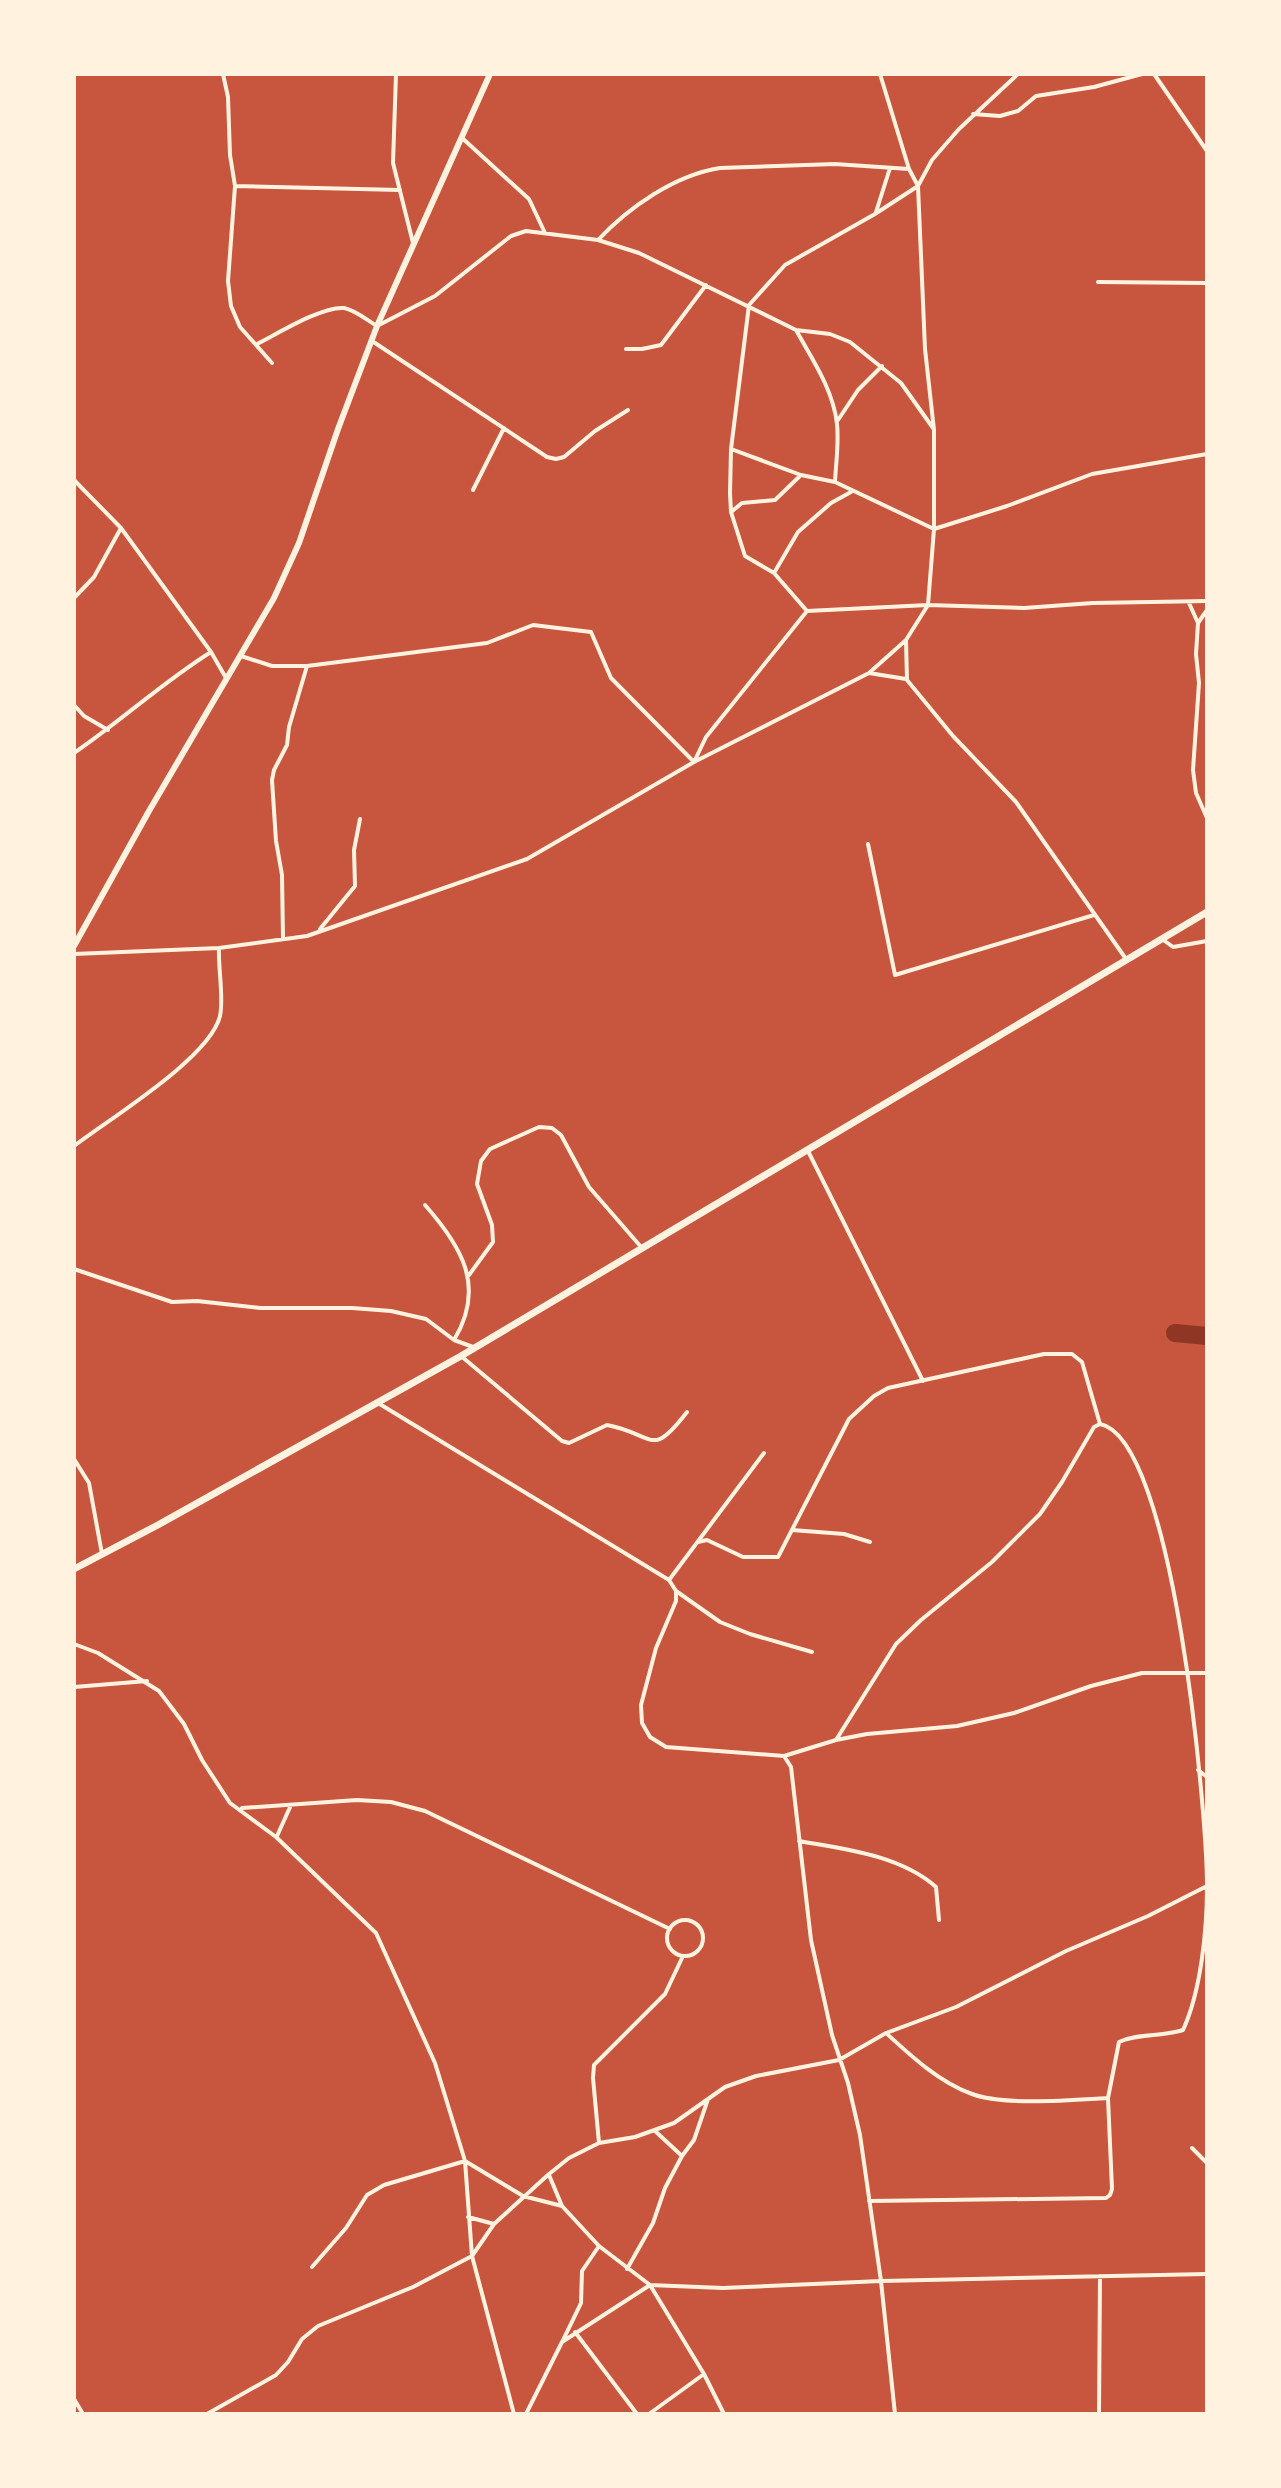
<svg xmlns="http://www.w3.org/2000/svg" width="1281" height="2488" viewBox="0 0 1281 2488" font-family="Ubuntu,sans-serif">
<rect width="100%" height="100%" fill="#c8553d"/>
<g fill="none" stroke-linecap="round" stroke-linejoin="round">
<path stroke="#8f3625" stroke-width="18" d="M 1175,1333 L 1207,1336"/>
<path stroke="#fff3e0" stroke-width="4" d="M 223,74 L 228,97 L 230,155 L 235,186 L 228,281 L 231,306 L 240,327 L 272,363
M 396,74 L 393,163 L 413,243
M 1154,74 L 1207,151
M 973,114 L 1000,116 L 1018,111 L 1036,96 L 1094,87 L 1142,74
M 461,137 L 529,199 L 545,233
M 235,186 L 400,190
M 876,212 L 890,168
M 598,240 C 629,207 675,175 720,168 L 835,164 L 909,169
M 1098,282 L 1207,283
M 796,330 C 812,359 833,389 837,424 C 839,443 836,462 835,482
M 372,341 L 547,457 L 556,459 L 564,457 L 595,431 L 628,410
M 257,344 C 277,334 322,306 344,308 C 355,310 367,320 377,326 L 435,296 L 511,236 L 526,231 L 598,240 L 639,253 L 796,330 L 830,334 L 850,342 L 901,383 L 933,428
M 626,349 L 642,349 L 661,345 L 706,285
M 838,420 L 858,390 L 882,366
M 731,449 L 801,475 L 835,482 L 934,529 L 1007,506 L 1092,474 L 1207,454
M 74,480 L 121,528 L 211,652 L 226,678
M 473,490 L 504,428
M 731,512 L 742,503 L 775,500 L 801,475
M 774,573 L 798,532 L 831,503 L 851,492
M 74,598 L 94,577 L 121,528
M 1189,603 L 1198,623
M 1207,610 L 1198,623 L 1196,654 L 1199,683 L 1193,770 L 1196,793 L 1207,818
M 807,611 L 928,605 L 1024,608 L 1093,603 L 1207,601
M 906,640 L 907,680 L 953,736 L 1016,802 L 1126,959
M 241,656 L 272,666 L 307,666 L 487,643 L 533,625 L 591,632 L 611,678 L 694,762 L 706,737 L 807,611 L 774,573 L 745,556 L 731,512 L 730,493 L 731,449 L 749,305 L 785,265 L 875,214 L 918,186 L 932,160 L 959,129 L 1018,74
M 869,673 L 906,679
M 74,705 L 84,716 L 108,730
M 74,753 C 121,721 163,682 211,652
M 868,844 L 895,975 L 1094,915
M 320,929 L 355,886 L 354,850 L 360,819
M 283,938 L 282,875 L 276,841 L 272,780 L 274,770 L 287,745 L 289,727 L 307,666
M 1162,939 L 1173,947 L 1207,941
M 74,954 L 219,948 L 307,936 L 527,859 L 694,762 L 869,673 L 906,640 L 928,605 L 934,529 L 934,430 L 925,349 L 918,186 L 909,169 L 880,74
M 74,1146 C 109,1119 210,1058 220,1016 C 224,998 218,968 219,948
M 808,1151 L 923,1381
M 425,1205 C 462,1247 486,1287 454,1340
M 74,1269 L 172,1302 L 197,1301 L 260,1308 L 352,1308 L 391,1311 L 426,1319 L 454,1340 L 473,1347
M 469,1275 L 493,1242 L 492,1225 L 477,1184 L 481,1161 L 490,1149 L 539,1127 L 552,1128 L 561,1135 L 589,1187 L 642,1248
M 461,1356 L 562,1441 L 569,1443 L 607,1425 C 655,1434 650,1460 687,1412
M 378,1403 L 669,1580 L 676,1591 L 676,1601 L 656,1648 L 641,1705 L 642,1723 L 650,1737 L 666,1747 L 784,1756 L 836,1740 L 867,1734 L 957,1726 L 1014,1713 L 1091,1686 L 1142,1673 L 1207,1673
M 74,1459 L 89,1483 L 102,1554
M 792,1530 L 844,1534 L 870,1542
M 698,1542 L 707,1540 L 743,1557 L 778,1557 L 849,1419 L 874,1396 L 888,1388 L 1044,1354 L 1072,1354 L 1082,1362 L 1100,1424
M 669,1580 L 764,1453
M 676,1591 L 720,1622 L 750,1634 L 812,1652
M 74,1644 L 98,1653 L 159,1691 L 184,1724 L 202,1760 L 230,1803 L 276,1837 L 376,1933 L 435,2063 L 465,2161 L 472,2256 L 514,2414
M 74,1687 L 147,1681
M 836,1740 L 896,1644 L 921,1620 L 992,1562 L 1040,1514 L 1062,1482 L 1094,1427 L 1100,1424 C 1174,1438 1207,1815 1207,1886 C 1207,1930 1201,1991 1183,2030 C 1163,2037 1138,2033 1119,2042 L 1108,2098 L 1112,2189 L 1110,2195 L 1106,2198 L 869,2201
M 784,1756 L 791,1767 L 811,1940 L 832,2035 L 848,2083 L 860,2135 L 881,2281 L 895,2414
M 1198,1770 L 1207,1777
M 242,1808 L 357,1800 L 391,1802 L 425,1811 L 670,1929
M 277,1836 L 291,1805
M 799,1841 C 844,1849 900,1855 936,1887 L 939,1920
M667 1938a18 18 0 1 1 36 0a18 18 0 1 1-36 0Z
M 886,2033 C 911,2056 939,2082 972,2094 C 1004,2106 1073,2100 1108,2098
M 655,2131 L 682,2156
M 599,2143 L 593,2078 L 594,2065 L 665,1994 L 683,1956
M 1192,2148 L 1207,2163
M 549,2175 L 562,2206 L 599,2246 L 650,2285 L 723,2288 L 881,2281 L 1207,2274
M 468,2217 L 494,2224
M 312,2267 L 346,2228 L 367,2195 L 384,2185 L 465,2161 L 523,2196 L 562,2206
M 627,2269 L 653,2223 L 665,2188 L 682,2156 L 694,2140 L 708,2099
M 575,2332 L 637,2414
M 563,2340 L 581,2303 L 582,2271 L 599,2246
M 74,2399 L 83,2414
M 207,2414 L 276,2375 L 288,2362 L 302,2339 L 318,2326 L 413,2287 L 472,2256 L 494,2224 L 549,2174 L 569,2158 L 599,2143 L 635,2137 L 674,2123 L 725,2087 L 756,2076 L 839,2060 L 886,2033 L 956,2007 L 1066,1951 L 1148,1916 L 1207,1886
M 526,2414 L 562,2342 L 650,2285 L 704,2374 L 724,2414
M 649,2414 L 704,2374
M 1099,2414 L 1100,2276"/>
<path stroke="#fff3e0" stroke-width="6" d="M 74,946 L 149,811 L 274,598 L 299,543 L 338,429 L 377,326 L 490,74"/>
<path stroke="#fff3e0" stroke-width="7" d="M 74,1569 L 156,1526 L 461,1356 L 1207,912"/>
</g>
<rect width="1281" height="2488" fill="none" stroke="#fff3e0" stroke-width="152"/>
</svg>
